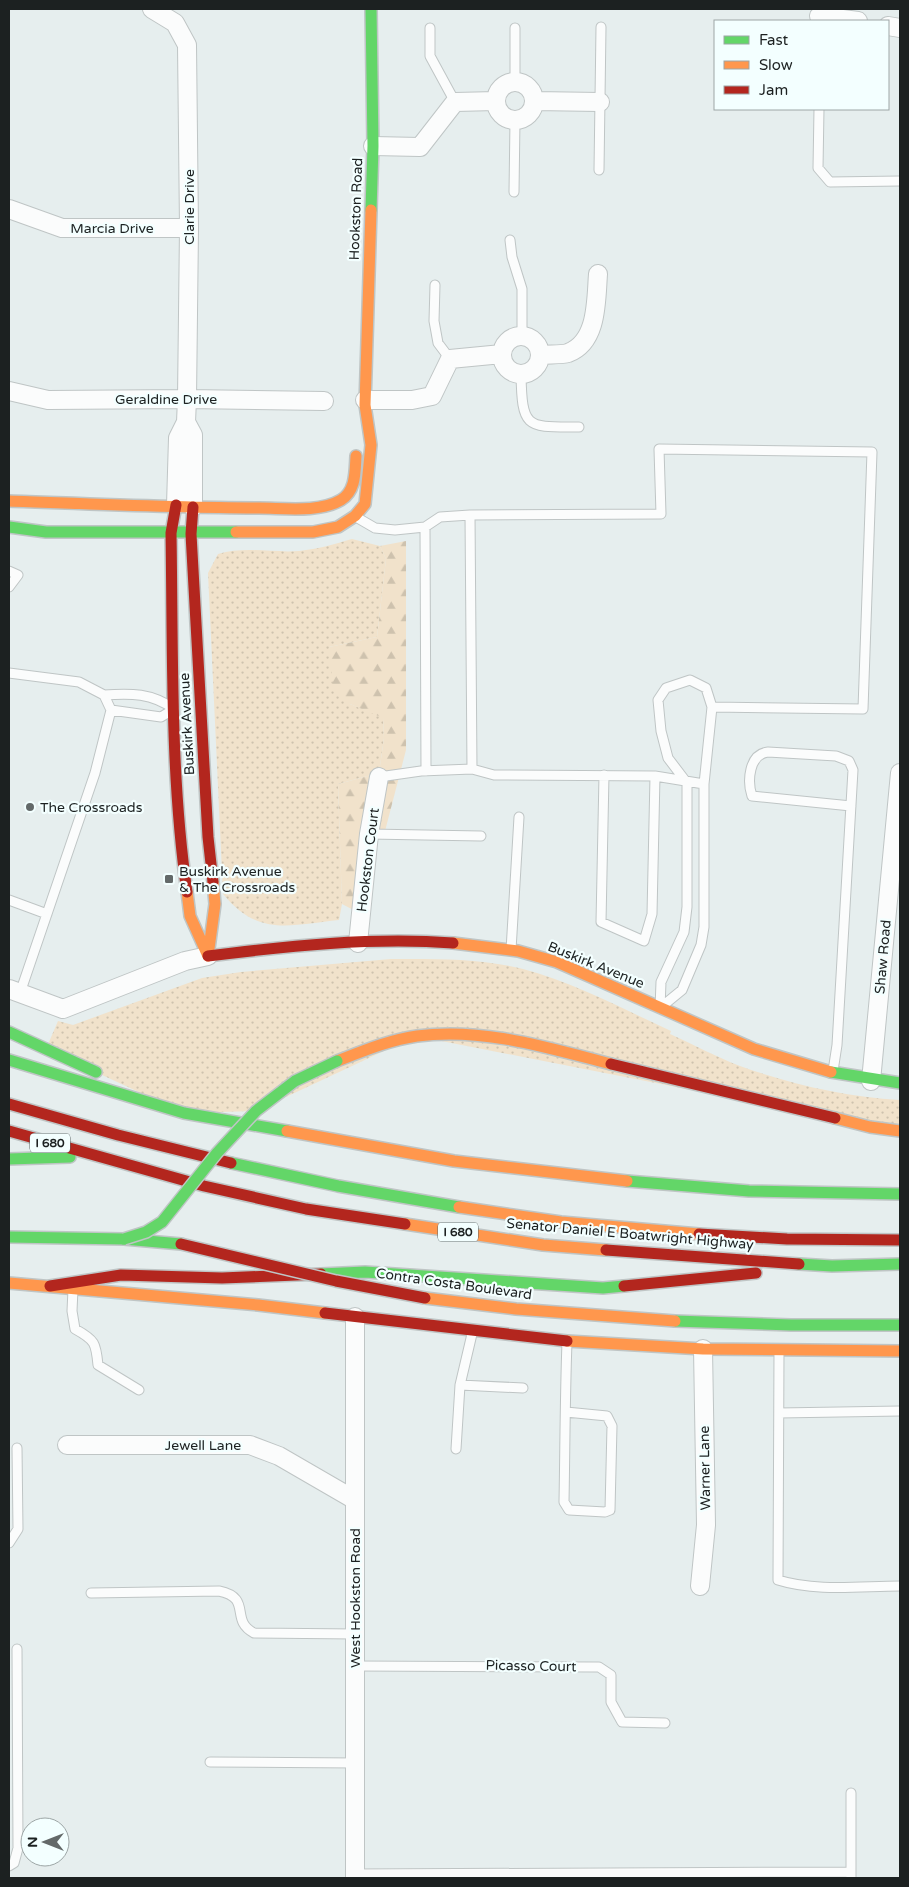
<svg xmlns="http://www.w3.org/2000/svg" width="909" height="1887" viewBox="0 0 909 1887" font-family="'Varela Round',sans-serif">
<defs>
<pattern id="grass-dots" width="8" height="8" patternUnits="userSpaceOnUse" patternTransform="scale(1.25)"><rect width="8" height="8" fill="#f1e2cb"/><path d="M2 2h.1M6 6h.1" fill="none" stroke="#cec2ae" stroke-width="1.8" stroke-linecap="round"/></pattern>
<pattern id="forest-firs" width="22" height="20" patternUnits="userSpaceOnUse" patternTransform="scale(1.25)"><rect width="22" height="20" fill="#f1e2cb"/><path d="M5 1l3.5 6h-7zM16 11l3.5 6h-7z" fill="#cec2ae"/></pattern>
</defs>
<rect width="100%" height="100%" fill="#e6eeee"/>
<path fill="url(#grass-dots)" d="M 352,539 L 380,546 L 386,559 L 377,637 L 329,647 L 350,704 L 383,717 L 384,738 L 379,773 L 338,784 L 342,904 L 339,920 C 290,925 258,937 223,894 L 208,573 L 218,554 C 245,546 272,553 299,551 C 318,549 335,544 352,539 Z
M 391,959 C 435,959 480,958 523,969 C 575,983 623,1009 671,1031 L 670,1034 C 693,1044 716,1057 740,1066 C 790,1084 846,1097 900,1100 L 900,1131 L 416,1036 L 256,1111 L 184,1113 L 46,1049 L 58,1021 L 73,1025 L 202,978 L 241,972 Z"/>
<path fill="url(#forest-firs)" d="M 406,541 L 406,750 L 384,835 L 369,834 L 361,914 L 342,904 L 338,784 L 379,773 L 384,738 L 383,718 L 350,704 L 334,693 L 329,647 L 377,637 L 386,559 L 380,546 Z"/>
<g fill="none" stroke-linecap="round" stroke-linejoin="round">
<g stroke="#bfc5c5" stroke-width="11">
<path id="lane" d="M 430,28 L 430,56 L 455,102
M 515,28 L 515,82
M 819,109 L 818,168 L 830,182 L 900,181
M 599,170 L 601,27
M 514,192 L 515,120
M 510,240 L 512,257 L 522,289 L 522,335
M 435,285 L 434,321 L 438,343 L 450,359
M 521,374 C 522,430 527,427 579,427
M 470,515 L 472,769 L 494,775 L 655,776 L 704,784
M 356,517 L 375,528 L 395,530 L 425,527 L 440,517 L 470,515 L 661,514 L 659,449 L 872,452 L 863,709 L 712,707
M 425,527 L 426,771
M 9,571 L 18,575 L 9,587
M 9,673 L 79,682 L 104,695 L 111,710 L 95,773 L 20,993
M 690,680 L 706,688 L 712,707 L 704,784 L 704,927 L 701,945 L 682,990 L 660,1008 L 661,982 L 684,932 L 687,907 L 687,783 L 668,758 L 661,731 L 658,700 L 666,688 Z
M 104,695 C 131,693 152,693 174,709 L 161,717 L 111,710
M 604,775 L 601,922 L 644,941 L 652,914 L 655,776
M 379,777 L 421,771 L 472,769
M 369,834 L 481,836
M 9,900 L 47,914
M 511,950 L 519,817
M 833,1071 L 837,1045 L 853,770 L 849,761 L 836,756 L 768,752 C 749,754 747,781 752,796 L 851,806
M 73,1289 L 72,1311 L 75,1329 C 95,1340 96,1343 98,1365 L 139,1390
M 779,1351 L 778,1580 C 816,1592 861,1586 900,1586
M 460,1385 L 523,1388
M 566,1412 L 607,1416 L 612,1426 L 610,1510 L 605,1512 L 569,1510 L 564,1502 C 565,1448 565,1395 567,1342
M 779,1413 L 900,1411
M 456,1449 L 460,1385 L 472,1334
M 9,1543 L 18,1529 L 17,1448
M 91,1593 L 219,1591 C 253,1598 229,1620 254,1633 L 356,1634
M 356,1666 L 599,1667 L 611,1675 L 611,1702 L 622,1722 L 665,1723
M 210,1762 L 356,1763
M 851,1793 L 851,1878
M 9,1866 L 14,1863 L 18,1848 L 17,1649
M 355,1874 L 851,1872"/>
</g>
<g stroke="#bfc5c5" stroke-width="20">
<path id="street" d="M 152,9 L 175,23 L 187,45 L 189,228 L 187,399 L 186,422 L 178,438 L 176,505
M 819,16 L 858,21
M 888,26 L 900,28
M496 101a19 19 0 1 1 38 0a19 19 0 1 1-38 0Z
M 534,101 L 600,102
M 373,146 L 420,147 L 455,102 L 496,101
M 9,209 L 62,228 L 189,228
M502 355a19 19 0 1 1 38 0a19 19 0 1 1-38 0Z
M 541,355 C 549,354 561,355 568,353 C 598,342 596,300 598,274
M 9,391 L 48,400 L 187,399 L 324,401
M 365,400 L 412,400 L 432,396 L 450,359 L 502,354
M 186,422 L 193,435 L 193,507
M 358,943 L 369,834 L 379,777
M 9,989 L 63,1009 L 185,961 L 208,956
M 871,1081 L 900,773
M 67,1445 L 250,1445 L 279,1456 L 355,1500
M 700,1586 L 706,1525 L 703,1349
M 355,1878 L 355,1317"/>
</g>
<g stroke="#bfc5c5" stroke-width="14">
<path id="fast" d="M 371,9 L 373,146 L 371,210
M 9,527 L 46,532 L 236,532
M 9,1032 L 96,1072
M 9,1060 L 184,1113 L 287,1131
M 831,1072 L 900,1083
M 9,1159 L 70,1157
M 231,1163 L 338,1186 L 459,1207
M 627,1181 L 749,1191 L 900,1194
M 9,1237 L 124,1239 L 181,1244
M 799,1264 L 832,1266 L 900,1264
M 321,1274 L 365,1272 L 603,1288 L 624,1286
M 675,1321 L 791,1325 L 900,1325"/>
</g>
<g stroke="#bfc5c5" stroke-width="14">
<path id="slow" d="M 9,501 C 92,504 176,508 259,508 C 284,508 319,513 341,500 C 356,491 355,472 356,456
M 236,532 L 313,532 L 338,527 L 355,516 L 365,504 L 371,445 L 365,405 L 371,210
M 187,892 L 190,916 L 208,956
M 453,943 L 518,951 L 557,962 L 754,1049 L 831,1072
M 208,956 L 215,904 L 213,882
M 337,1061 C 363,1051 389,1040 417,1036 C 482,1027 549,1048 611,1064
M 835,1118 L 870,1127 L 900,1131
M 287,1131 L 454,1161 L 627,1181
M 459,1207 L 561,1222 L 699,1234
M 405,1224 L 543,1245 L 606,1250
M 9,1283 L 258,1305 L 325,1313
M 567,1341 L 703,1349 L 900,1351"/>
</g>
<g stroke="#bfc5c5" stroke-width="14">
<path id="jam" d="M 176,505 L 171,533 C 173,652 170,774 187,892
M 193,507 L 191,534 L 208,837 L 213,882
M 208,956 C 289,946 371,937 453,943
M 611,1064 L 835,1118
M 9,1104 L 118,1135 L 231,1163
M 9,1131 L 204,1186 L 306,1209 L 405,1224
M 699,1234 L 787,1239 L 900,1240
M 606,1250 L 799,1264
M 50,1286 L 121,1275 L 222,1278 L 321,1274
M 624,1286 L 756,1273
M 325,1313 L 567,1341"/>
</g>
<use href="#lane" stroke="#fbfcfc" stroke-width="9"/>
<use href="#street" stroke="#fbfcfc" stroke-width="18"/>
<use href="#fast" stroke="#63d668" stroke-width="11"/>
<use href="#slow" stroke="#ff974d" stroke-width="11"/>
<use href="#jam" stroke="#b3261e" stroke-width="11"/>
<g stroke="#bfc5c5" stroke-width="14" stroke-linecap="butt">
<path id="fast-bridge" d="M 124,1239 L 146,1232 L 162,1222 L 217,1153 L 256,1111 L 295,1081 L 337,1061"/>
</g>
<g stroke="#bfc5c5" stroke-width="14" stroke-linecap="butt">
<path id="slow-bridge" d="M 425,1298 L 516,1309 L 675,1321"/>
</g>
<g stroke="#bfc5c5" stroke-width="14" stroke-linecap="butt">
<path id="jam-bridge" d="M 181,1244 L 336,1281 L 425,1298"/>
</g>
<use href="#fast-bridge" stroke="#63d668" stroke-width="11"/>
<use href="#slow-bridge" stroke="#ff974d" stroke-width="11"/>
<use href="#jam-bridge" stroke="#b3261e" stroke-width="11"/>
</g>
<g fill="#636969" stroke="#f3ffff" stroke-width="2">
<circle cx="30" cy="807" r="5"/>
<rect x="164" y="874" width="10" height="10" rx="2.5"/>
</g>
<g text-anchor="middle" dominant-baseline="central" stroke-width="4.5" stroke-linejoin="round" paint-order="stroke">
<g fill="#f3ffff" stroke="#5c6464" stroke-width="1">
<rect x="30" y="1133.5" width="40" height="19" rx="4"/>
<rect x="438" y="1222.5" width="40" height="19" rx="4"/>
</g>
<g font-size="12" font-weight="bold" fill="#1c2121">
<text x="50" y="1143">I 680</text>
<text x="458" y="1232">I 680</text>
</g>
<g font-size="14" fill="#1c2121" stroke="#f3ffff">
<text transform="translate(189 207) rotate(-90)">Clarie Drive</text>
<text transform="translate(356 209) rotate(-88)">Hookston Road</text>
<text x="112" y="228">Marcia Drive</text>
<text x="166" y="399">Geraldine Drive</text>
<text transform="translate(187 724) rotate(-93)">Buskirk Avenue</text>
<text transform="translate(368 860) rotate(-83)">Hookston Court</text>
<text transform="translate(883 957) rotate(-85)">Shaw Road</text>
<text transform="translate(596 965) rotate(22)">Buskirk Avenue</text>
<text transform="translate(630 1234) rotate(5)">Senator Daniel E Boatwright Highway</text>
<text transform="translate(454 1284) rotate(8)">Contra Costa Boulevard</text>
<text x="203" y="1445">Jewell Lane</text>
<text transform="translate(705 1468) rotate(-91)">Warner Lane</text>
<text transform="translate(355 1598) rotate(-90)">West Hookston Road</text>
<text transform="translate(531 1666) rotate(1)">Picasso Court</text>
</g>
<g font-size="14" fill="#1c2121" stroke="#f3ffff" text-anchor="start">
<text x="40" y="807">The Crossroads</text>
<text x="179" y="871">Buskirk Avenue<tspan x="179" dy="16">&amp; The Crossroads</tspan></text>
</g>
</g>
<rect width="909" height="1887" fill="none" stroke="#1c2121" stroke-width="20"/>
<rect x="714" y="20" width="175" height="90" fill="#f3ffff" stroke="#9da6a6"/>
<rect x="724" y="36" width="25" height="8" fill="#63d668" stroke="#9da6a6"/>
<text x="759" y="45" font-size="15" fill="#1c2121">Fast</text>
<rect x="724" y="61" width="25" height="8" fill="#ff974d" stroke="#9da6a6"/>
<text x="759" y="70" font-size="15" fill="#1c2121">Slow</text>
<rect x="724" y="86" width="25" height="8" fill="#b3261e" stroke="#9da6a6"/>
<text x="759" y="95" font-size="15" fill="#1c2121">Jam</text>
<g transform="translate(45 1842) rotate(270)"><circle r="24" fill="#f3ffff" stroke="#9da6a6"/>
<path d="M0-4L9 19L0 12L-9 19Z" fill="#636969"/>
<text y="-8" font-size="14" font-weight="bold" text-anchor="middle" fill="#1c2121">N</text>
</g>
</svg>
